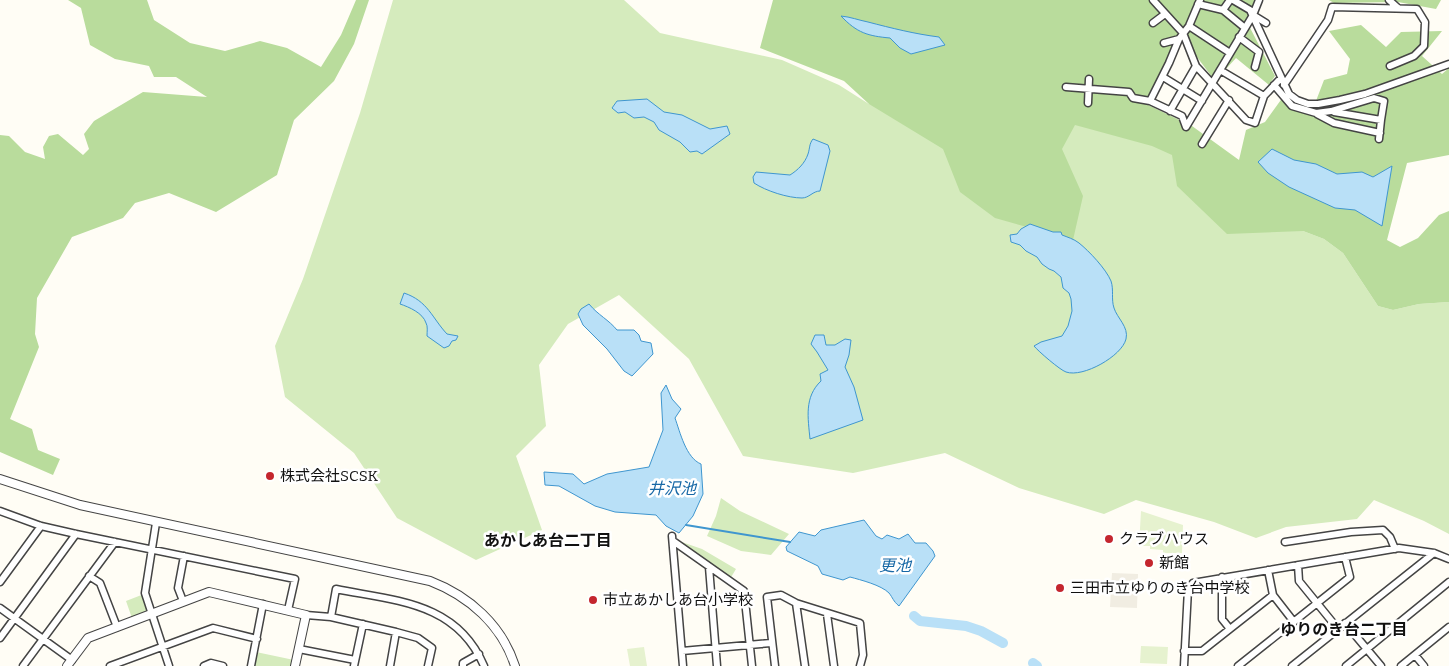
<svg xmlns="http://www.w3.org/2000/svg" width="1449" height="666" viewBox="0 0 1449 666" font-family="Bitter,'Noto Sans JP',serif">
<rect width="100%" height="100%" fill="#fffdf5"/>
<path fill="#d5ebbd" d="M 393,0 L 624,0 L 660,33 L 782,60 L 839,85 L 869,104 L 1048,103 L 1239,160 L 1303,231 L 1324,239 L 1343,253 L 1378,306 L 1393,310 L 1419,304 L 1449,302 L 1449,534 L 1424,521 L 1374,500 L 1357,519 L 1286,527 L 1256,538 L 1214,522 L 1136,500 L 1104,514 L 1019,488 L 945,453 L 853,473 L 743,456 L 689,359 L 619,295 L 568,324 L 539,365 L 546,426 L 516,456 L 542,530 L 476,560 L 397,518 L 354,453 L 285,397 L 275,346 L 303,279 L 360,113 Z
M 721,498 L 740,511 L 789,534 L 771,555 L 741,551 L 707,536 L 716,516 Z
M 676,540 L 702,549 L 736,569 L 730,579 Z
M 144,594 L 152,613 L 133,621 L 126,601 Z
M 256,652 L 294,660 L 293,666 L 253,666 Z"/>
<path fill="#b9dc9c" d="M 68,0 L 147,0 L 154,20 L 190,43 L 225,51 L 260,41 L 287,48 L 321,67 L 341,35 L 356,0 L 369,0 L 354,44 L 334,81 L 294,120 L 277,175 L 216,212 L 169,193 L 135,203 L 123,218 L 72,237 L 37,298 L 35,334 L 39,347 L 10,419 L 32,429 L 38,450 L 60,459 L 53,475 L 0,452 L 0,135 L 9,136 L 25,152 L 45,159 L 43,147 L 49,136 L 58,134 L 83,155 L 89,149 L 84,134 L 94,121 L 143,92 L 207,97 L 176,77 L 154,77 L 149,66 L 115,59 L 90,45 L 81,8 Z
M 773,0 L 1260,0 L 1247,22 L 1275,76 L 1269,85 L 1236,58 L 1215,81 L 1182,37 L 1144,103 L 1192,126 L 1239,160 L 1246,130 L 1265,122 L 1283,97 L 1311,114 L 1324,80 L 1347,74 L 1350,59 L 1329,31 L 1361,25 L 1386,47 L 1401,32 L 1442,31 L 1422,56 L 1442,74 L 1449,68 L 1449,155 L 1407,163 L 1387,240 L 1400,247 L 1418,238 L 1439,215 L 1449,211 L 1449,302 L 1419,304 L 1393,310 L 1378,306 L 1343,253 L 1324,239 L 1303,231 L 1227,234 L 1177,186 L 1172,155 L 1152,146 L 1075,125 L 1062,149 L 1083,196 L 1073,240 L 995,218 L 960,192 L 943,149 L 869,104 L 844,81 L 760,48 Z
M 1329,0 L 1441,0 L 1436,9 L 1398,2 L 1334,3 Z"/>
<path fill="#e6f2cf" d="M 1141,511 L 1183,525 L 1182,553 L 1163,553 L 1163,550 L 1150,549 L 1150,546 L 1139,546 Z
M 1141,646 L 1168,647 L 1167,664 L 1140,663 Z
M 644,647 L 647,666 L 630,666 L 627,649 Z"/>
<path fill="#f1ede2" d="M 1112,573 L 1138,574 L 1137,608 L 1110,607 Z"/>
<path fill="#b9e0f7" stroke="#3f96cf" d="M 841,16 C 851,17 858,20 868,22 C 891,28 915,34 939,37 L 945,45 L 911,54 L 900,48 L 890,38 C 868,36 857,33 841,16 Z
M 647,99 L 664,112 L 682,115 L 710,129 L 727,126 L 730,134 L 702,154 L 697,151 L 690,152 L 680,142 L 659,130 L 654,122 L 644,117 L 634,118 L 625,112 L 618,113 L 612,108 L 617,101 Z
M 813,139 L 828,145 L 830,151 L 820,191 C 813,191 809,198 802,198 C 788,198 766,191 754,183 L 753,177 L 756,172 L 790,175 C 798,170 805,163 808,154 C 810,148 809,144 813,139 Z
M 1272,149 L 1294,160 L 1316,164 L 1337,174 L 1362,172 L 1373,177 L 1392,166 L 1382,226 L 1355,210 L 1335,208 L 1289,187 L 1268,173 L 1258,162 Z
M 1030,224 L 1053,232 L 1061,232 L 1062,235 C 1067,237 1074,239 1079,243 C 1089,251 1106,269 1111,281 C 1114,290 1111,299 1114,308 C 1117,318 1129,327 1126,339 C 1122,356 1083,378 1066,372 C 1060,370 1038,351 1034,346 L 1041,342 L 1062,336 L 1068,326 L 1072,311 L 1071,299 L 1069,293 L 1063,288 L 1061,277 L 1054,271 L 1049,269 L 1042,264 L 1037,257 L 1026,251 L 1020,245 L 1011,242 L 1010,235 L 1017,234 L 1021,229 Z
M 404,293 C 428,301 432,318 447,334 L 458,336 L 456,340 L 452,341 L 449,346 L 444,348 L 427,336 C 427,332 428,326 426,323 C 423,313 409,307 400,304 Z
M 589,304 C 598,315 609,320 617,330 L 634,330 L 639,335 L 641,341 L 651,343 L 653,354 L 632,376 L 624,371 L 607,349 L 583,325 L 578,314 L 581,309 Z
M 815,335 L 824,335 L 826,345 L 835,345 L 845,339 L 851,340 L 849,355 L 845,367 L 854,387 L 863,420 L 810,439 C 808,418 804,397 821,381 L 820,374 L 828,370 L 817,352 L 811,344 Z
M 666,385 L 672,399 L 681,409 L 675,418 C 680,432 686,458 701,464 L 703,494 L 693,516 L 679,533 L 666,526 L 656,515 L 615,512 L 595,506 L 559,486 L 545,485 L 544,472 L 573,474 L 584,484 L 607,474 L 649,467 L 663,430 L 661,393 Z
M 864,520 L 876,536 L 882,539 L 887,535 L 899,539 L 908,534 L 915,543 L 926,543 L 933,551 L 935,556 L 899,606 C 893,601 893,598 889,593 C 881,585 861,580 850,577 L 843,580 L 822,574 L 818,566 L 787,551 L 786,547 L 799,532 L 815,536 L 821,530 Z"/>
<g fill="none" stroke-linecap="round" stroke-linejoin="round">
<path stroke="#3f96cf" stroke-width="2" d="M 686,525 L 790,542"/>
<path stroke="#b9e0f7" stroke-width="10" d="M 914,616 L 920,621 L 966,626 L 981,631 L 1003,643
M 1033,663 L 1037,666"/>
<g stroke="#444" stroke-width="9">
<path id="minor" d="M 1153,0 L 1183,33 L 1196,66 L 1246,120 L 1255,123 L 1264,96 L 1281,78
M 1200,0 L 1189,26 L 1179,39 L 1169,63 L 1150,101 L 1182,116 L 1186,127 L 1253,15 L 1259,0
M 1233,0 L 1250,10 L 1289,94 L 1297,100 L 1308,104 L 1318,104 L 1340,100 L 1365,94 L 1449,64
M 1389,0 L 1398,8
M 1198,4 L 1223,10 L 1245,28
M 1223,10 L 1230,0
M 1253,15 L 1266,23
M 1153,23 L 1165,14
M 1189,26 L 1230,53
M 1239,37 L 1259,52 L 1255,67
M 1164,43 L 1179,39
M 1220,70 L 1264,96
M 1163,77 L 1202,101
M 1274,85 L 1292,106 L 1316,113 L 1331,111 L 1374,98 L 1384,101 L 1381,120
M 1284,85 L 1328,20 L 1332,7 L 1417,9 L 1425,22 L 1424,46 L 1414,56 L 1390,66
M 1066,87 L 1129,92 L 1133,98 L 1150,101
M 1088,103 L 1089,79
M 1170,111 L 1196,66
M 1334,112 L 1381,120 L 1379,139
M 1317,114 L 1334,123 L 1380,133
M 1202,144 L 1229,100
M 0,511 L 41,526 L 76,534 L 295,579 L 288,610
M 156,523 L 145,593 L 169,666
M 672,536 L 683,666
M 673,541 L 744,591 L 752,666
M 1285,542 L 1351,532 L 1383,530 L 1390,537 L 1395,549
M 1298,565 L 1299,581 L 1338,629
M 709,567 L 717,666
M 1268,570 L 1273,595 L 1294,622
M 89,576 L 100,583 L 117,627
M 1222,577 L 1222,619 L 1230,629
M 0,582 L 41,526
M 183,601 L 178,588 L 184,556
M 796,603 L 805,666
M 0,608 L 72,660
M 827,614 L 834,666
M 306,615 L 331,617 L 396,632 L 418,638 L 432,648 L 428,666
M 331,617 L 336,589 C 396,601 457,602 484,666
M 1345,623 L 1381,666
M 0,638 L 76,534
M 299,649 L 355,660
M 682,651 L 771,643
M 1184,651 L 1202,651 L 1273,595
M 1415,655 L 1424,666
M 23,666 L 115,542
M 110,666 L 213,628 L 257,639
M 204,666 L 211,663 L 223,666
M 251,666 L 263,604
M 354,666 L 363,624
M 390,666 L 396,632
M 463,666 L 463,663 L 479,654
M 775,666 L 767,597 L 781,595 L 796,603 L 860,623 L 863,655 L 860,666
M 1184,666 L 1188,589 L 1193,583 L 1399,548 L 1434,553 L 1449,559
M 1238,666 L 1350,577 L 1345,557
M 1292,666 L 1434,553
M 1346,666 L 1449,582
M 1401,666 L 1449,627"/>
</g>
<g stroke="#444" stroke-width="10">
<path id="tertiary" d="M 0,479 L 80,505 L 430,581 C 469,596 502,625 515,666
M 67,666 L 88,638 L 209,592 L 306,615 L 295,666"/>
</g>
<use href="#minor" stroke="#fff" stroke-width="6"/>
<use href="#tertiary" stroke="#fff" stroke-width="8"/>
</g>
<g fill="#c4262e" stroke="#fff" stroke-width="2">
<circle cx="270" cy="476" r="5"/>
<circle cx="1109" cy="539" r="5"/>
<circle cx="1149" cy="563" r="5"/>
<circle cx="1060" cy="588" r="5"/>
<circle cx="593" cy="600" r="5"/>
</g>
<g text-anchor="middle" dominant-baseline="central" stroke-width="5" stroke-linejoin="round" paint-order="stroke">
<g font-size="15" fill="#111" stroke="#fff" text-anchor="start">
<text x="280" y="476">株式会社SCSK</text>
<text x="1119" y="539">クラブハウス</text>
<text x="1159" y="563">新館</text>
<text x="1070" y="588">三田市立ゆりのき台中学校</text>
<text x="603" y="600">市立あかしあ台小学校</text>
</g>
<g font-size="16" font-style="italic" fill="#1768a6" stroke="#fff">
<text x="672" y="488">井沢池</text>
<text x="895" y="565">更池</text>
</g>
<g font-size="16" font-weight="bold" fill="#111" stroke="#fff">
<text x="548" y="540">あかしあ台二丁目</text>
<text x="1344" y="629">ゆりのき台二丁目</text>
</g>
</g>
</svg>
